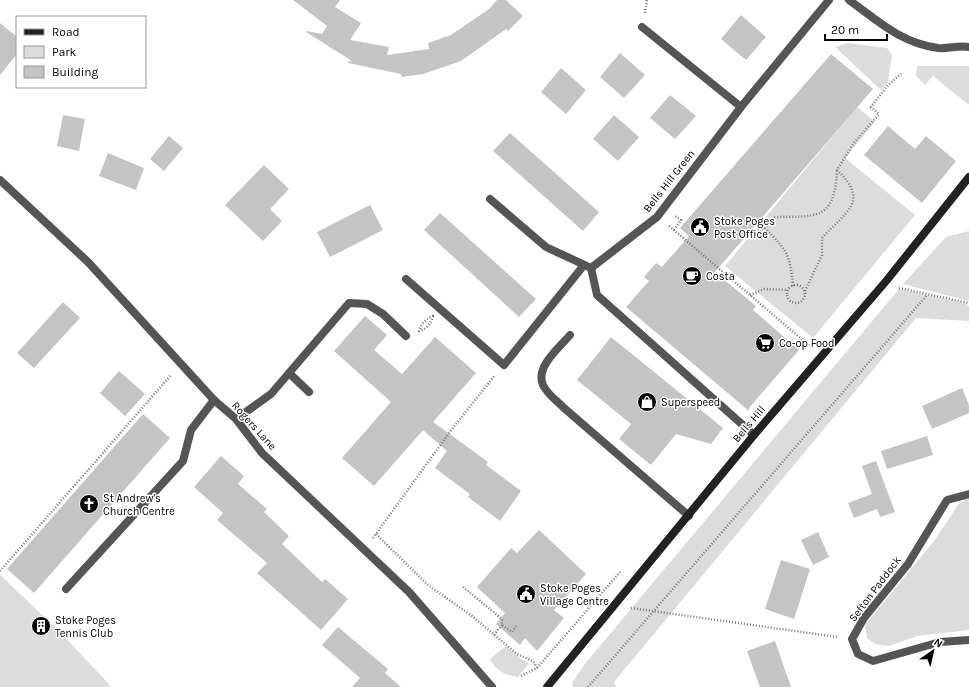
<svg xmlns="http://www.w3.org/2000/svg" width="969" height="687" viewBox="0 0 969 687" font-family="Karla,sans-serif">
<rect width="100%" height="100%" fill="#fff"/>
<path fill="#dcdcdc" d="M 848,43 L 887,48 L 892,55 L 888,82 L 881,90 L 835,47 Z
M 917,66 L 969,66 L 969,105 L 933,76 L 925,85 L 916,76 Z
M 857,107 L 875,122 L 845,158 L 915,215 L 813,338 L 725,266 Z
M 969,231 L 969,301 L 903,284 L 946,237 Z
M 899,289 L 965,303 L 969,306 L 969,321 L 916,318 L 614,682 L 616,687 L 573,687 L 572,683 L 584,665 Z
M 969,497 L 969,630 L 917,636 L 889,646 L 875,644 L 867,638 L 865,625 L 934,541 L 958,505 Z
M 0,575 L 57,629 L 110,685 L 108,687 L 0,687 Z
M 506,646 L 521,659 L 529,663 L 518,677 C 505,675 496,671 490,659 Z"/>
<path fill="#c4c4c4" d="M 293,0 L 340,0 L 335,7 L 361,23 L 350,40 L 389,47 L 387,55 L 429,49 L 428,43 L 451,35 L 489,9 L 497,0 L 506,0 L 523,16 L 508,31 L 506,29 L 461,61 L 423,74 L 402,77 L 401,74 L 348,63 L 348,62 L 352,61 L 306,32 L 307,31 L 322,34 L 327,26 Z
M 741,15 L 766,37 L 746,60 L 721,39 Z
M 0,23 L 17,37 L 17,54 L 0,75 Z
M 620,53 L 645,75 L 624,98 L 600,77 Z
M 831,54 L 873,89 L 715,272 L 756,306 L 753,310 L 799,350 L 749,408 L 749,411 L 626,307 L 649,281 L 644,277 L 656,263 L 662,267 L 689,236 L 680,228 Z
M 561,68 L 586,90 L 566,114 L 541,92 Z
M 670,95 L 696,116 L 675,139 L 650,118 Z
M 63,115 L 85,119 L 79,151 L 57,146 Z
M 614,115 L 639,137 L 618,161 L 593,139 Z
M 888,126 L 915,149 L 926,136 L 956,161 L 922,203 L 864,155 Z
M 510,133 L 599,212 L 583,231 L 493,151 Z
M 169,136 L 183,148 L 164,171 L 150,159 Z
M 108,153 L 144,168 L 136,190 L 99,176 Z
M 264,165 L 289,189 L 270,209 L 282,221 L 263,241 L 225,205 Z
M 370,205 L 383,230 L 330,257 L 317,232 Z
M 440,213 L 536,299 L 519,317 L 424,230 Z
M 63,302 L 80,318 L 34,368 L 17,353 Z
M 365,316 L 387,335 L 374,350 L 402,374 L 435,337 L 476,373 L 433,422 L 488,462 L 486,465 L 521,491 L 500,521 L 468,497 L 470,494 L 435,468 L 447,451 L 423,430 L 374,486 L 342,458 L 391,402 L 334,351 Z
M 611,337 L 723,428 L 711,444 L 676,434 L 651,465 L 619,439 L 631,424 L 577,380 Z
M 119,371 L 145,394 L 125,416 L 100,393 Z
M 962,388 L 969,405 L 969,413 L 932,429 L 922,406 Z
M 143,414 L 170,438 L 34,593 L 7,569 Z
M 927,436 L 933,455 L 887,469 L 881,451 Z
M 221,456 L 244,476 L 238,484 L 267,509 L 264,512 L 289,536 L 282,544 L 322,582 L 325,579 L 348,599 L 321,630 L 257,573 L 267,563 L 217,520 L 223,513 L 194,487 Z
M 876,461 L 895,512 L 880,517 L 877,509 L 854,518 L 848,503 L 872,494 L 862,466 Z
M 539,530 L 586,574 L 554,610 L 564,618 L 537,651 L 525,638 L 520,645 L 496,624 L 505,613 L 477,587 L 511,548 L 517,553 Z
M 818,532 L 829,557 L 813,565 L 801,540 Z
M 781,560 L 810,569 L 794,619 L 765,609 Z
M 338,627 L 388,669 L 385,673 L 401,687 L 352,687 L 360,678 L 322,645 Z
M 775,641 L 791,687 L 760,687 L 747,651 Z"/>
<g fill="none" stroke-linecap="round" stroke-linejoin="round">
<path stroke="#777" stroke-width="2.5" stroke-dasharray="1 2" stroke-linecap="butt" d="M 645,13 L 647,0
M 669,226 L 811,347
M 674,230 L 681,220 L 675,216
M787 294a9 9 0 1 1 18 0a9 9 0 1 1-18 0Z
M 793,286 C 790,253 787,251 765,228 L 774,217 C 817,216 834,221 837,171
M 899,288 L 969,303
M 805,291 L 822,255 L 822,238 C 845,212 871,202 837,170 L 854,143 L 879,114 L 871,107 L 888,85 L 901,74
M 750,295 L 764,289 L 788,290
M 433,316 C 432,322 426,330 419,331 C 420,325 427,318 433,316 Z
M 376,534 L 428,585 L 472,616 L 517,654 L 533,661 L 537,668
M 373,538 L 452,429 L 495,375
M 0,571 L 171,375
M 463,587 L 502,619 L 502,625 L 512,632 L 517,625
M 631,608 L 838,637
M 494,635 L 502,625
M 521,676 L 537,668 L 620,572
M 588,687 L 927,295"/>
<path stroke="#555" stroke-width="8" d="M 591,268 L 597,295 L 754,435
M 406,279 L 504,365 L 584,265
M 570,335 C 559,348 535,367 543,385 C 547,394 557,401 564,408 L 689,516
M 289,373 L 309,392
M 66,589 L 183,461 L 191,430 L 214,400"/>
<path stroke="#555" stroke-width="8" d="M 849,0 C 878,21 901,43 938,48 C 949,49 958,45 969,47
M 642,27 L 741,107
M 0,180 L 88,262 L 214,400 L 236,419 L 262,453 L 409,592 L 492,687
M 490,199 L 546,247 L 591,268 L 657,217 L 741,107 L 829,0
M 236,419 L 271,394 L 349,303 L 367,304 L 383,314 L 406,336
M 969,494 L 947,500 L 908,564 L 864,618 L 852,639 L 858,654 L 873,661 L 940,642 L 969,640"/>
<path stroke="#222" stroke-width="8" d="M 547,687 L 754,435 L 887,280 L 969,177"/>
</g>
<defs>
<g id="civic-disc" transform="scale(1)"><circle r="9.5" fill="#000" stroke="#fff"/><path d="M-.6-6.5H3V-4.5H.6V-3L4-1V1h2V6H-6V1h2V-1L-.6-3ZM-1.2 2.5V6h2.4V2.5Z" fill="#fff"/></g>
<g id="cafe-disc" transform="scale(1)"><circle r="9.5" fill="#000" stroke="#fff"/><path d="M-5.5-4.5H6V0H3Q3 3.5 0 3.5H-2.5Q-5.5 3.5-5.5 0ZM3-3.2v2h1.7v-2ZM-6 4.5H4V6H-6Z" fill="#fff"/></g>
<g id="supermarket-disc" transform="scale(1)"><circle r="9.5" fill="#000" stroke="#fff"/><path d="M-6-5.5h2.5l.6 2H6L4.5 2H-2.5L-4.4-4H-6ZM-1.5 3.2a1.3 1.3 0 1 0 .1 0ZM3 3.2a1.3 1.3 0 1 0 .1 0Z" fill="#fff"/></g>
<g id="shop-disc" transform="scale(1)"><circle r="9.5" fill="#000" stroke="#fff"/><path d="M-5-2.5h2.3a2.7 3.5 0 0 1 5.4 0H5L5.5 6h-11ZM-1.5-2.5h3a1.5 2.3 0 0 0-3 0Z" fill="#fff"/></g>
<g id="church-disc" transform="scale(1)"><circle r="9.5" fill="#000" stroke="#fff"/><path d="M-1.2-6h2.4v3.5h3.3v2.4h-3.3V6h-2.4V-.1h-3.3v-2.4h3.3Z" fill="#fff"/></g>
<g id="building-disc" transform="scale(1)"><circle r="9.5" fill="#000" stroke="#fff"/><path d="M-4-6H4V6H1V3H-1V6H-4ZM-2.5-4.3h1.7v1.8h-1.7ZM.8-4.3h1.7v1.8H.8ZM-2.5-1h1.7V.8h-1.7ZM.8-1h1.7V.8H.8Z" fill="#fff"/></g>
</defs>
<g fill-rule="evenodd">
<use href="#civic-disc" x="700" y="227"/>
<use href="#cafe-disc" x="692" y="276"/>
<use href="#supermarket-disc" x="765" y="343"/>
<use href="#shop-disc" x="647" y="402"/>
<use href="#church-disc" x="89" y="504"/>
<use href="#civic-disc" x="526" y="594"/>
<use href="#building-disc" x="41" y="626"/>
</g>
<g text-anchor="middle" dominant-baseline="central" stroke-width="3" stroke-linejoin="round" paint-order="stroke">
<g font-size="11" fill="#000" stroke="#fff">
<text transform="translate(669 181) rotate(-52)">Bells Hill Green</text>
<text transform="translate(749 424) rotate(-50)">Bells Hill</text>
<text transform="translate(254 426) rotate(48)">Rogers Lane</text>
<text transform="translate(875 589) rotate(-53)">Sefton Paddock</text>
</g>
<g font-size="11" fill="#000" stroke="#fff" text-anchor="start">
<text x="714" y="221">Stoke Poges<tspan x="714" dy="13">Post Office</tspan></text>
<text x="706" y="276">Costa</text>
<text x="779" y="343">Co-op Food</text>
<text x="661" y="402">Superspeed</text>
<text x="103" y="498">St Andrew's<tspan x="103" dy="13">Church Centre</tspan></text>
<text x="540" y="588">Stoke Poges<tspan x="540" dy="13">Village Centre</tspan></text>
<text x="55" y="620">Stoke Poges<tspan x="55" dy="13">Tennis Club</tspan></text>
</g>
</g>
<rect x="16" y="16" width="130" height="72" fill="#ffffff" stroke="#999999"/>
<rect x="24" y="29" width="20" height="6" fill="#222222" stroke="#999999"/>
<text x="52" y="36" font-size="12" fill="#000000">Road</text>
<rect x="24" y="46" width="20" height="12" fill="#dcdcdc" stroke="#999999"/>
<text x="52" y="56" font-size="12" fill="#000000">Park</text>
<rect x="24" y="66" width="20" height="12" fill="#c4c4c4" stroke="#999999"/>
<text x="52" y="76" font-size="12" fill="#000000">Building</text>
<g transform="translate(933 651) rotate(34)" stroke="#ffffff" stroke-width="3" paint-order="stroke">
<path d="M0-3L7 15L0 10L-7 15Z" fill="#000000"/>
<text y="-6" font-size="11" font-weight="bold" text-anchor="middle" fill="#000000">N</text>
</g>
<path d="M825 34v6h62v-6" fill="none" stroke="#000000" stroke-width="2"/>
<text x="831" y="34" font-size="12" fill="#000000" stroke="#ffffff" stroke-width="3" paint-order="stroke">20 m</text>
</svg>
